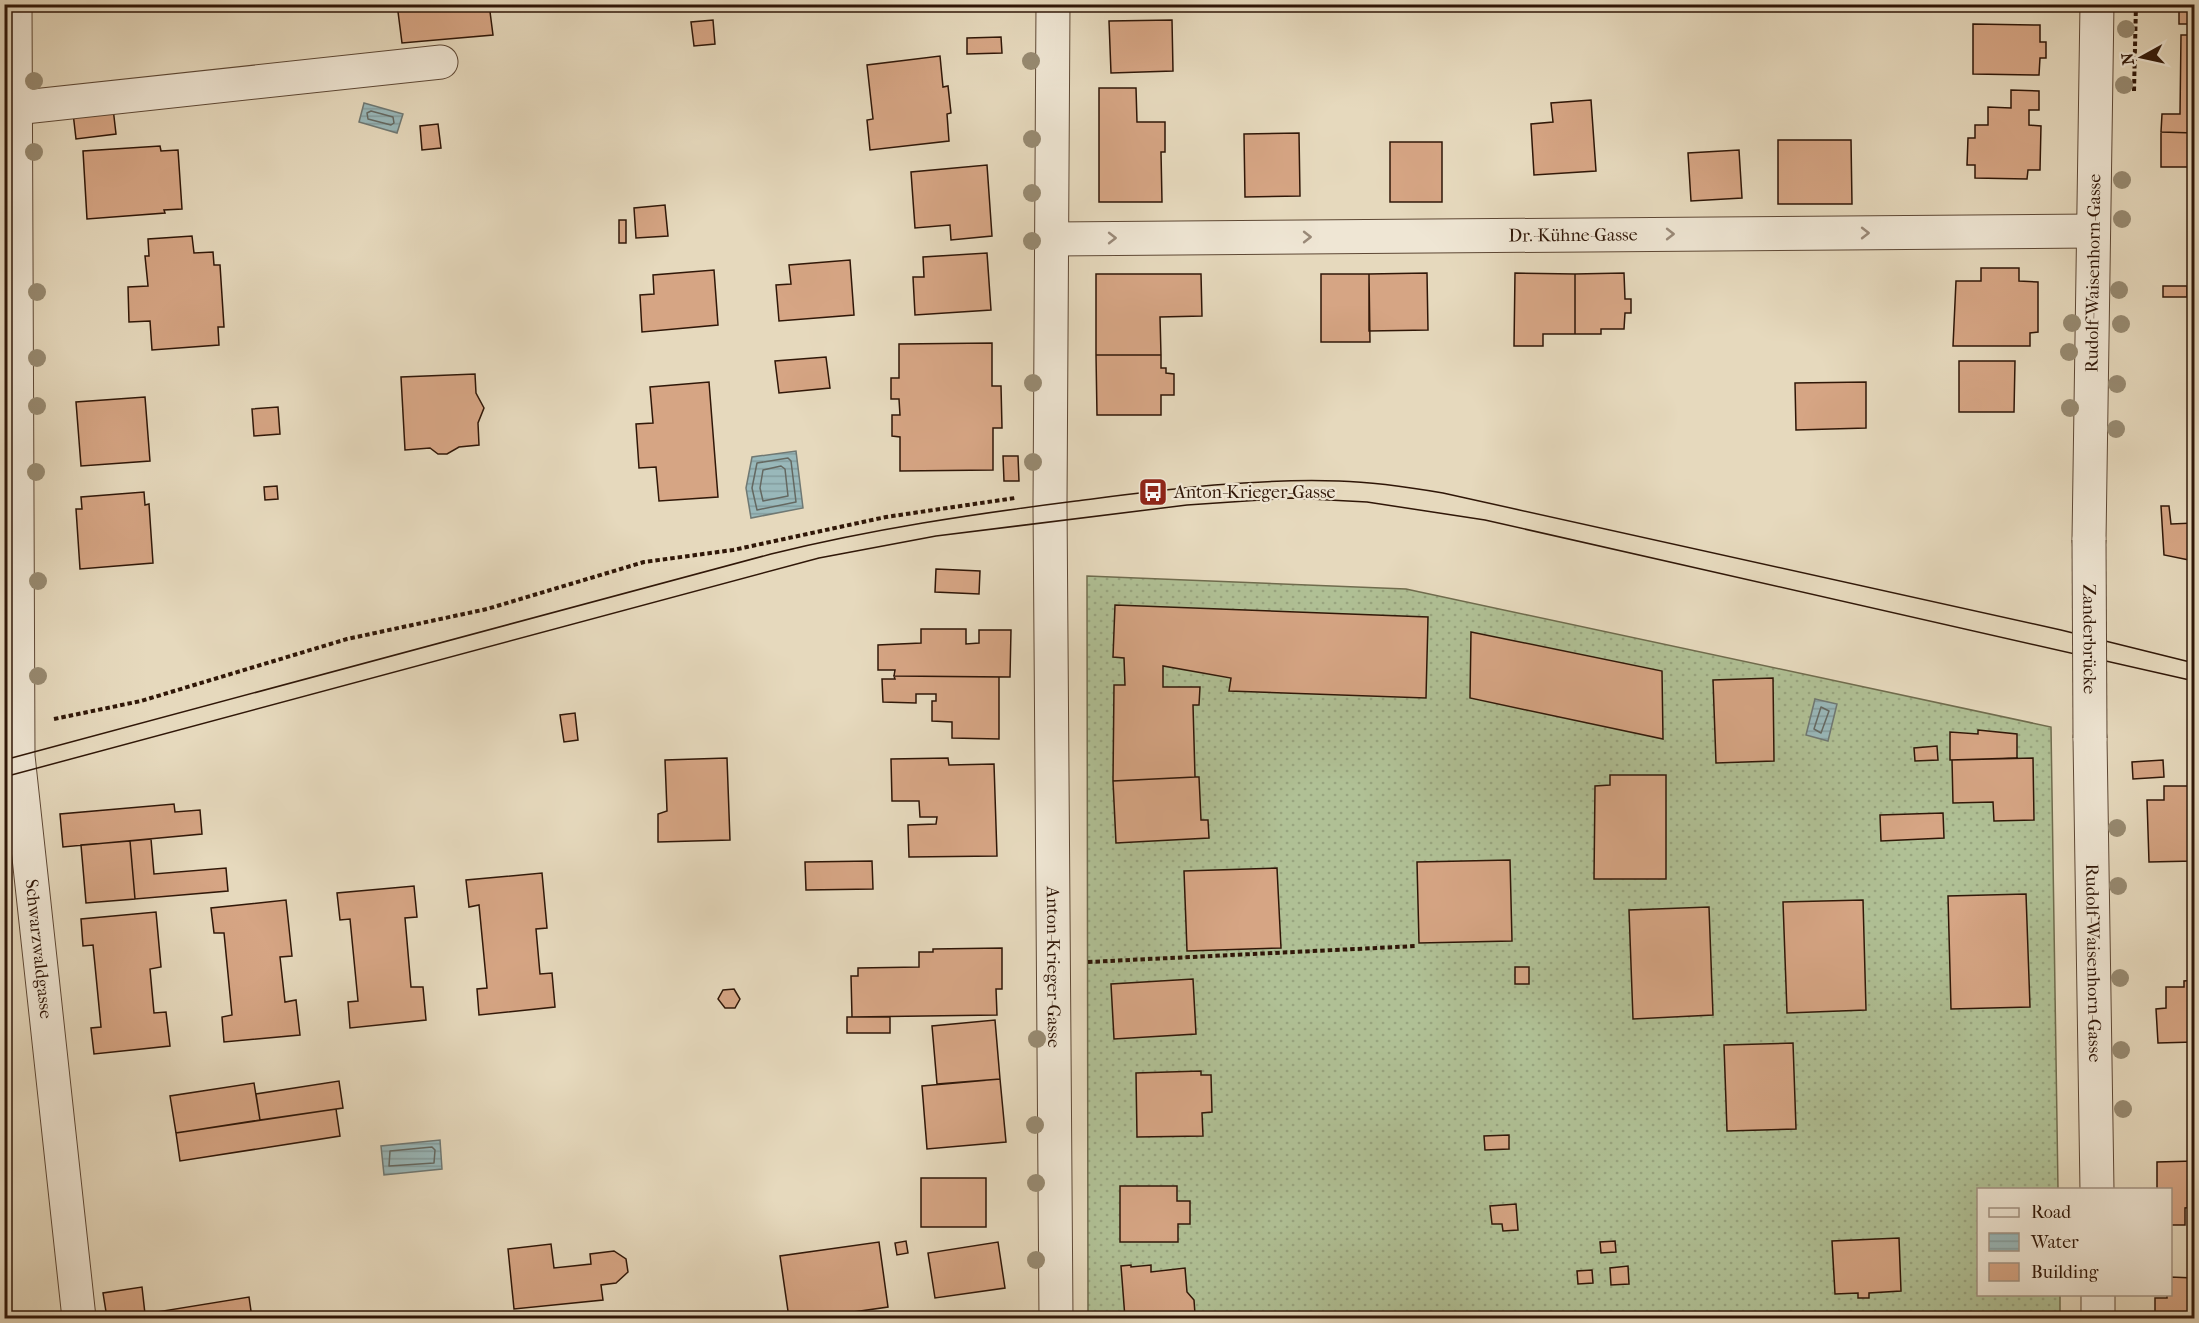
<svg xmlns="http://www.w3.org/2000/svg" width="2199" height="1323" viewBox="0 0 2199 1323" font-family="'IM FELL French Canon',serif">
<defs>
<pattern id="grass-dots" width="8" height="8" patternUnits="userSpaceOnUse" patternTransform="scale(1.5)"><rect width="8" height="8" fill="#b0c095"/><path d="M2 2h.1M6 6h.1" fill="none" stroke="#98a47f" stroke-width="1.8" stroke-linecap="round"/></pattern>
<pattern id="water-rules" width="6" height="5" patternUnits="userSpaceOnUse" patternTransform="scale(1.5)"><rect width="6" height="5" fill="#99b8ba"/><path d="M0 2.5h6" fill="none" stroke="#849d9e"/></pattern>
</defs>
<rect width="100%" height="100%" fill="#e6d9bd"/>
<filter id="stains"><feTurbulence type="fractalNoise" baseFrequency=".00333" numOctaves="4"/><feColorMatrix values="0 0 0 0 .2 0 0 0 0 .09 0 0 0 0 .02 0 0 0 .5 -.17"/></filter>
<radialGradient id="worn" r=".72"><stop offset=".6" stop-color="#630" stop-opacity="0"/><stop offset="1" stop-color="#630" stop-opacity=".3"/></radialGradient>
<path fill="url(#grass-dots)" stroke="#706c4e" stroke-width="1.5" d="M 1087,576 L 1406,589 L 2051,727 L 2058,1189 L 1978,1190 L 1978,1294 L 2060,1295 L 2060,1318 L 1088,1318 Z"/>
<path fill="url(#water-rules)" stroke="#6f7873" stroke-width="1.5" d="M 364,103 L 403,114 L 397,133 L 359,122 Z
M 796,451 L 803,508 L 751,518 L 746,488 L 752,457 Z
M 1815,699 L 1837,704 L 1828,741 L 1806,735 Z
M 440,1140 L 442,1169 L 384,1175 L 381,1146 Z"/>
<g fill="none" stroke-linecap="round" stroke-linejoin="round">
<path stroke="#646861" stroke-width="1.5" d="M 371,111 L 393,117 L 394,123 L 391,125 L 368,119 L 367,113 Z
M 788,458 L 791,461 L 796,502 L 757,510 L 752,488 L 757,463 Z
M 781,466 L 785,469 L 788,496 L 763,501 L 760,488 L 763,470 Z
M 1821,707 L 1829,711 L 1821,733 L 1814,729 Z
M 432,1147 L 435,1150 L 434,1163 L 389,1166 L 390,1151 Z"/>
</g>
<path fill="#d6a584" stroke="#301708" stroke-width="1.5" d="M 397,4 L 489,4 L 493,35 L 402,43 Z
M 2179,4 L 2194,4 L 2194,24 L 2179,24 Z
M 713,20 L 715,44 L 694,46 L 691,22 Z
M 1172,20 L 1173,71 L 1111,73 L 1109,21 Z
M 1973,24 L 2040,25 L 2040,42 L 2046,42 L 2046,58 L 2040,58 L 2039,75 L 1973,74 Z
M 2181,35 L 2194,35 L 2194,133 L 2161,132 L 2162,114 L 2180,114 Z
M 1001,37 L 1002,53 L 967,54 L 967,38 Z
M 940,56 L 943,87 L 948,86 L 951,113 L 947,114 L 949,141 L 870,150 L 867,120 L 873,119 L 867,65 Z
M 1099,88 L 1136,88 L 1137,122 L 1165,122 L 1165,152 L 1161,152 L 1162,202 L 1099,202 Z
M 2011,90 L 2039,91 L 2039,110 L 2029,110 L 2029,125 L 2041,126 L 2040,170 L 2028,170 L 2027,179 L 1975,178 L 1975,165 L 1967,165 L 1968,138 L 1975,138 L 1975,125 L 1988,125 L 1988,107 L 2011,108 Z
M 1591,100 L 1596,171 L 1534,175 L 1531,124 L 1553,122 L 1551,103 Z
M 113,108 L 116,134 L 76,139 L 73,113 Z
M 438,124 L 441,148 L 422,150 L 420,126 Z
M 2161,132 L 2194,133 L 2194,167 L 2161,167 Z
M 1299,133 L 1300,196 L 1245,197 L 1244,134 Z
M 1778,140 L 1851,140 L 1852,204 L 1778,204 Z
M 1390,142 L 1442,142 L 1442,202 L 1390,202 Z
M 160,146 L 161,151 L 178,150 L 182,209 L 164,210 L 165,213 L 87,219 L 83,151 Z
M 1739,150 L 1742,198 L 1691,201 L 1688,153 Z
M 987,165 L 992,236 L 951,240 L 950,225 L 915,228 L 911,172 Z
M 665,205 L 668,236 L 636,238 L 634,208 Z
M 619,220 L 626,220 L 626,243 L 619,243 Z
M 192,236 L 194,253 L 213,252 L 214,265 L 220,265 L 224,327 L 218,327 L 219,345 L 152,350 L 150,321 L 129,322 L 128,287 L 148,286 L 145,256 L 149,256 L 148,239 Z
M 987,253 L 991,310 L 915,315 L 913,277 L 924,277 L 923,257 Z
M 850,260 L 854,315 L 779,321 L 776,285 L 791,284 L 789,265 Z
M 1981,268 L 2019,268 L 2019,281 L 2038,282 L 2038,332 L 2030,333 L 2030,346 L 1953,346 L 1956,281 L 1981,281 Z
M 714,270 L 718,325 L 642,332 L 640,295 L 654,294 L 653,275 Z
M 1427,273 L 1428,330 L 1369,331 L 1369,274 Z
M 1515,273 L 1575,274 L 1575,334 L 1543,334 L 1543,346 L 1514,346 Z
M 1624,273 L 1625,299 L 1631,299 L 1631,313 L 1625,313 L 1624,329 L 1601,329 L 1601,334 L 1575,334 L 1575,274 Z
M 1096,274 L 1201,274 L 1202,316 L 1160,317 L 1161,355 L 1096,355 Z
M 1321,274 L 1369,274 L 1370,342 L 1321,342 Z
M 2163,286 L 2187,286 L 2187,297 L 2163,297 Z
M 992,343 L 992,386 L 1001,386 L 1002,428 L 993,428 L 993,470 L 900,471 L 900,437 L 892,436 L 892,415 L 900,415 L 899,399 L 891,399 L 891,378 L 899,378 L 899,344 Z
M 1096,355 L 1161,355 L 1161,368 L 1166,368 L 1166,373 L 1174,374 L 1174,395 L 1161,395 L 1161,415 L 1097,415 Z
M 826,357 L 830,388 L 779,393 L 775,361 Z
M 1959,361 L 2015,361 L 2014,412 L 1959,412 Z
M 475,374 L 476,393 L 484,408 L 478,423 L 479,445 L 459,447 L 447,454 L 438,454 L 430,448 L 405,450 L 401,377 Z
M 709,382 L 718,497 L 659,501 L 656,467 L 639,468 L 636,424 L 653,423 L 650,387 Z
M 1866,382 L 1866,428 L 1796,430 L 1795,383 Z
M 145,397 L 150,461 L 81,466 L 76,402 Z
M 278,407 L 280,434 L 254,436 L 252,409 Z
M 2188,445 L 2194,445 L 2194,478 L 2188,478 Z
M 1003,456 L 1018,456 L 1019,481 L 1004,481 Z
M 277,486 L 278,499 L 265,500 L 264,487 Z
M 144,492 L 145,505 L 149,504 L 153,563 L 80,569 L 76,509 L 82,509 L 81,497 Z
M 2161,506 L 2169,506 L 2171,524 L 2194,523 L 2194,561 L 2164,555 Z
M 936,569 L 980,571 L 979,594 L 935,592 Z
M 1115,605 L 1428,617 L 1426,698 L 1229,691 L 1231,678 L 1163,666 L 1163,687 L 1200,687 L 1199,705 L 1193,705 L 1195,777 L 1113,781 L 1114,685 L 1125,685 L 1124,658 L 1113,657 Z
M 921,629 L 966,629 L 966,644 L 979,643 L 979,630 L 1011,630 L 1010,677 L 894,676 L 895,670 L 878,670 L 878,645 L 921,643 Z
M 1471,632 L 1662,671 L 1663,739 L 1470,698 Z
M 894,676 L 999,677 L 999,739 L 952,738 L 952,722 L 932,721 L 932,701 L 936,701 L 936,694 L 916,694 L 916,703 L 883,702 L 882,679 L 895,679 Z
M 1773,678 L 1774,761 L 1716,763 L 1713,680 Z
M 575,713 L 578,740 L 564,742 L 560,715 Z
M 1978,730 L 2017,734 L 2017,758 L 1950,760 L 1950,732 L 1978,734 Z
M 1937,746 L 1938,760 L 1915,761 L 1914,748 Z
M 727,758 L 730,840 L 658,842 L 658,814 L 667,811 L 665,760 Z
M 948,758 L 949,765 L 994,764 L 997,856 L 909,857 L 908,825 L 936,824 L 937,817 L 920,817 L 919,801 L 892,801 L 891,759 Z
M 2033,758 L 2034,820 L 1994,821 L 1993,802 L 1953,803 L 1952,760 Z
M 2163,760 L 2164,777 L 2133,779 L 2132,762 Z
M 1610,775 L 1666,775 L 1666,879 L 1594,879 L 1595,786 L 1610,785 Z
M 1195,777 L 1199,777 L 1201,820 L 1208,820 L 1209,838 L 1116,843 L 1113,781 Z
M 2164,786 L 2194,786 L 2194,861 L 2149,862 L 2147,800 L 2164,800 Z
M 174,804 L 175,812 L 200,810 L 202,834 L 63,847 L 60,814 Z
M 1943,813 L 1944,838 L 1881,841 L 1880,815 Z
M 151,839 L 154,874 L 226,868 L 228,891 L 135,899 L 130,841 Z
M 130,841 L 135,899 L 86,903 L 81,845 Z
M 1510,860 L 1512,941 L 1419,943 L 1417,862 Z
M 872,861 L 873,889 L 806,890 L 805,862 Z
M 1277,868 L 1281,948 L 1187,951 L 1184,871 Z
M 542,873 L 547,928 L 536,929 L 540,974 L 552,973 L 555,1007 L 479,1015 L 477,989 L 487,988 L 479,905 L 469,907 L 466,880 Z
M 414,886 L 417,917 L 405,918 L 411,987 L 423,987 L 426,1020 L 350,1028 L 348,1002 L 358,1001 L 350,919 L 340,920 L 337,893 Z
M 2026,894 L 2030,1007 L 1951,1009 L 1948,896 Z
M 286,900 L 292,956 L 280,957 L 285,1002 L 296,1000 L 300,1035 L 224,1042 L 222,1017 L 232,1015 L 224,933 L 214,933 L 211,908 Z
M 1863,900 L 1866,1010 L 1787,1013 L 1783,902 Z
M 1709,907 L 1713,1015 L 1633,1019 L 1629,910 Z
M 156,912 L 161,967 L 150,969 L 154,1013 L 166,1012 L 170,1046 L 94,1054 L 91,1028 L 101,1027 L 93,945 L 83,946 L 81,919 Z
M 1002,948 L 1002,989 L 996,989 L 997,1015 L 852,1017 L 851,976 L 858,976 L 858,968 L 919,967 L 919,952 L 933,952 L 933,949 Z
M 1515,967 L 1529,967 L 1529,984 L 1515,984 Z
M 1193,979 L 1196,1034 L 1114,1039 L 1111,984 Z
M 2194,980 L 2194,1042 L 2158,1043 L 2156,1009 L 2166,1008 L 2166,987 L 2184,987 L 2184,981 Z
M 734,989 L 740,999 L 735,1008 L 725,1008 L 718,999 L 723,990 Z
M 847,1017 L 890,1017 L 890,1033 L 847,1033 Z
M 995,1020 L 1000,1079 L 937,1084 L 932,1026 Z
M 1793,1043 L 1796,1129 L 1727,1131 L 1724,1045 Z
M 1201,1071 L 1201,1075 L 1211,1075 L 1212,1112 L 1202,1113 L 1203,1136 L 1137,1137 L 1136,1073 Z
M 1000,1079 L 1006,1142 L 927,1149 L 922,1086 Z
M 339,1081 L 343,1108 L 260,1120 L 256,1094 Z
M 254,1083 L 260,1120 L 176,1133 L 170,1096 Z
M 336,1109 L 340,1136 L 180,1161 L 176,1133 Z
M 1509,1135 L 1509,1149 L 1485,1150 L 1484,1136 Z
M 2194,1161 L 2194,1207 L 2185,1208 L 2185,1225 L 2170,1225 L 2170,1190 L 2157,1190 L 2157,1162 Z
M 921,1178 L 986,1178 L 986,1227 L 921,1227 Z
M 1120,1186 L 1177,1186 L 1177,1201 L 1190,1201 L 1190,1224 L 1178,1224 L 1178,1242 L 1120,1242 Z
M 1516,1204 L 1518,1230 L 1503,1231 L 1502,1224 L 1492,1224 L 1490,1206 Z
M 1899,1238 L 1901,1291 L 1869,1293 L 1869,1298 L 1858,1298 L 1858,1293 L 1835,1294 L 1832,1241 Z
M 906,1241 L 908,1253 L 897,1255 L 895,1243 Z
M 1615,1241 L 1616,1252 L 1601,1253 L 1600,1242 Z
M 879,1242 L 888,1307 L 811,1318 L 789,1318 L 780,1256 Z
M 998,1242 L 1005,1288 L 935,1298 L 928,1253 Z
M 551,1244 L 554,1268 L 591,1264 L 590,1254 L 614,1251 L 626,1259 L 628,1272 L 616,1283 L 601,1285 L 603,1300 L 514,1309 L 508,1249 Z
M 1131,1265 L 1131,1267 L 1151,1265 L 1151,1272 L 1185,1268 L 1187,1292 L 1194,1300 L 1195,1314 L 1191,1318 L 1125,1318 L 1121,1266 Z
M 1628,1266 L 1629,1284 L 1611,1285 L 1610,1268 Z
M 1592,1270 L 1593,1283 L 1578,1284 L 1577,1271 Z
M 2170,1277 L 2194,1278 L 2194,1318 L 2155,1318 L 2155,1298 L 2167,1298 L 2167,1294 L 2170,1294 Z
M 142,1287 L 145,1314 L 249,1297 L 252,1318 L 107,1318 L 103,1293 Z"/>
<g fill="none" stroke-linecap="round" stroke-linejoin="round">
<g stroke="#5e4835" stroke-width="35">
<g id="minor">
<path id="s1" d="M 15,4 L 18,756 L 79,1318"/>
<path id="s2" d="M 1053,4 L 1050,505 L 1056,1318"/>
<path d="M 15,108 L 441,62"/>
<path id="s3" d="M 1053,239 L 2093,231"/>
<path id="s4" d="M 2089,540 L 2097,4"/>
<path id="s5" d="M 2090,738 L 2097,1190"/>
<path d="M 2098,1294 L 2098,1318"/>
</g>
</g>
<path stroke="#301708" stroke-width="4" stroke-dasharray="4.5 3" stroke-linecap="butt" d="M 2134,91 L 2136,4
M 54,719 L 141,701 L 347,639 L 487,609 L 644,562 L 733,550 L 886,517 L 1015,498
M 1088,962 L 1417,946"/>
<use href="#minor" stroke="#efe6d4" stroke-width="33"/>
<path stroke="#301708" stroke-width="1.5" d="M 4,760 L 771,554 C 872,529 973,514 1076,501 C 1163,490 1251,478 1339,481 C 1374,482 1408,487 1443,493 L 2061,630 L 2194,663
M 4,777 L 819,558 L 936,536 L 1187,505 L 1291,498 L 1367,502 L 1485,520 L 2194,681"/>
<g stroke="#5e4835" stroke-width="35" stroke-linecap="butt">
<g id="minor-bridge">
<path id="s6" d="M 2089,540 L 2090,738"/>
</g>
</g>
<use href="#minor-bridge" stroke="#efe6d4" stroke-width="33"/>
</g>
<g fill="#978a71">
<circle cx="2126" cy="29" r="9"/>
<circle cx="1031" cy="61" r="9"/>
<circle cx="34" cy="81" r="9"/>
<circle cx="2124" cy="85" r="9"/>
<circle cx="1032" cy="139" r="9"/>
<circle cx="34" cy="152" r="9"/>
<circle cx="2122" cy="180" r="9"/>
<circle cx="1032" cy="193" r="9"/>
<circle cx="2122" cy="219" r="9"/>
<circle cx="1032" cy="241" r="9"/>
<circle cx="2119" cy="290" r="9"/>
<circle cx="37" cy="292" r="9"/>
<circle cx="2072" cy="323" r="9"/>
<circle cx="2121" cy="324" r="9"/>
<circle cx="2069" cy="352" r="9"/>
<circle cx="37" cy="358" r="9"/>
<circle cx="1033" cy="383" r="9"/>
<circle cx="2117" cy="384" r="9"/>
<circle cx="37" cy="406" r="9"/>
<circle cx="2070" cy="408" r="9"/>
<circle cx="2116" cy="429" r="9"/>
<circle cx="1033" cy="462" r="9"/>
<circle cx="36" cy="472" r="9"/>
<circle cx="38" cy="581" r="9"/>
<circle cx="38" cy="676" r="9"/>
<circle cx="2117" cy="828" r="9"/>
<circle cx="2118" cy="886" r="9"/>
<circle cx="2120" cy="978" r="9"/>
<circle cx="1037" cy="1039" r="9"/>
<circle cx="2121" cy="1050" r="9"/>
<circle cx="2123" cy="1109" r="9"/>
<circle cx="1035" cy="1125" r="9"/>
<circle cx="1036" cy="1183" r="9"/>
<circle cx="1036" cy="1260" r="9"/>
</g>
<defs><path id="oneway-chevron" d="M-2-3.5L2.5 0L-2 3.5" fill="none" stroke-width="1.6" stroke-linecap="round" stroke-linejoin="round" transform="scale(1.5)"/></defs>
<g stroke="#998978">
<use href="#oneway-chevron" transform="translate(1865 233)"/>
<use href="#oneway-chevron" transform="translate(1670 234)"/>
<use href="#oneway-chevron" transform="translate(1307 237)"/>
<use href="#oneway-chevron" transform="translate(1112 238)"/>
</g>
<defs>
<g id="bus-square" transform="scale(1.5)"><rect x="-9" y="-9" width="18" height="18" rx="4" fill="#8f2418" stroke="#efe6d4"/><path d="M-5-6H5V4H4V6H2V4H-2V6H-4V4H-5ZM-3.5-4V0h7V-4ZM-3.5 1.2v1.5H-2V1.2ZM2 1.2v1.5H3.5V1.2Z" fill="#fff"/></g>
</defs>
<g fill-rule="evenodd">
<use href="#bus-square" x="1153" y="492"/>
</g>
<g text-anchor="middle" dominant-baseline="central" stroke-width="4.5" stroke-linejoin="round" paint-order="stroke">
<g font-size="18" fill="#301708" stroke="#efe6d4">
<text stroke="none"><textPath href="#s3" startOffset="520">Dr.-Kühne-Gasse</textPath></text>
<text stroke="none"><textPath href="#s4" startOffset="267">Rudolf-Waisenhorn-Gasse</textPath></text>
<text stroke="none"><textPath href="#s6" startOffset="99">Zanderbrücke</textPath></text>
<text stroke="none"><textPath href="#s1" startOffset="946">Schwarzwaldgasse</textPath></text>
<text stroke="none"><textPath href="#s5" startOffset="225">Rudolf-Waisenhorn-Gasse</textPath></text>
<text stroke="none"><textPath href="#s2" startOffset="963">Anton-Krieger-Gasse</textPath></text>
</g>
<g font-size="18" fill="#301708" stroke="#efe6d4" text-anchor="start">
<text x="1174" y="492">Anton-Krieger-Gasse</text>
</g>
</g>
<rect width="2199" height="1323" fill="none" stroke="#e6d9bd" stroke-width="24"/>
<rect x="6" y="6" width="2187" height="1311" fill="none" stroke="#301708" stroke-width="3"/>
<rect x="12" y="12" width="2175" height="1299" fill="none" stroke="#301708" stroke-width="1.5"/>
<rect x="1977" y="1188" width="195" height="108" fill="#efe6d4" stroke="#a39382" stroke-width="1.5"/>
<rect x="1989" y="1208" width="30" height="9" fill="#efe6d4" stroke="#a39382" stroke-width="1.5"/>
<text x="2031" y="1218" font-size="18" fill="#301708">Road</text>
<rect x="1989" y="1233" width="30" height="18" fill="url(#water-rules)" stroke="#a39382" stroke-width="1.5"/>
<text x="2031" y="1248" font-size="18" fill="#301708">Water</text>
<rect x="1989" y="1263" width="30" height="18" fill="#d6a584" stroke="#a39382" stroke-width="1.5"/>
<text x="2031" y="1278" font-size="18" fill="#301708">Building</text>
<g transform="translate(2142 57) rotate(262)" stroke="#efe6d4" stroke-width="4.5" paint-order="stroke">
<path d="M0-4.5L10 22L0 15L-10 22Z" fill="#301708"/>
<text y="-9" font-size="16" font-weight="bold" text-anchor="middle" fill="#301708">N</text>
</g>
<rect width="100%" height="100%" filter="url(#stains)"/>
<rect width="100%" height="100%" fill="url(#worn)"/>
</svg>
